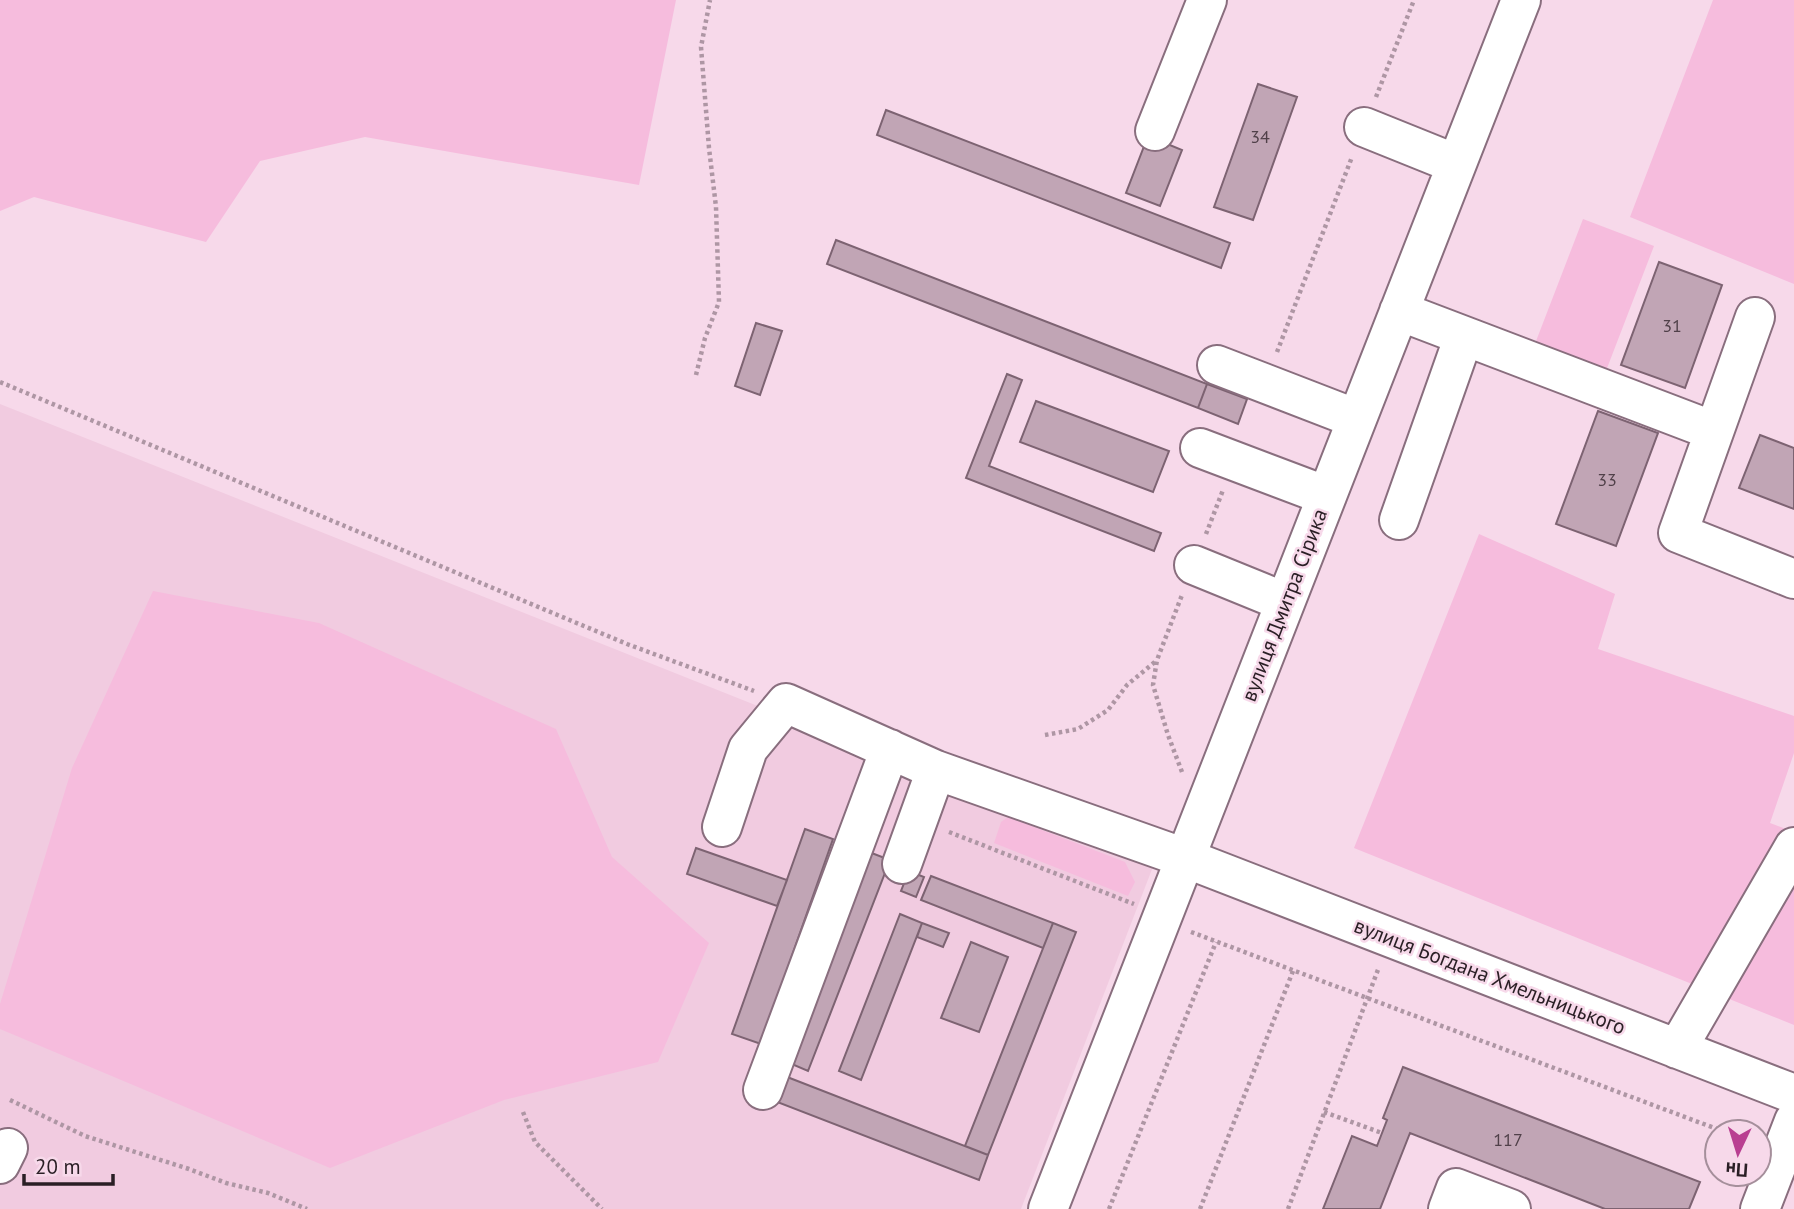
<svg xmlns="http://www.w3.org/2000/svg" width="1794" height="1209" viewBox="0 0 1794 1209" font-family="'PT Sans',sans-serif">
<rect width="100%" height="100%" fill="#f7d9ea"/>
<path fill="#f1cbe0" d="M 0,404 L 1154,864 L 1021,1209 L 0,1209 Z"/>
<path fill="#f6bcdd" d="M 0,0 L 676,0 L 639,185 L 365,137 L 260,161 L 206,242 L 34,197 L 0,211 Z
M 1713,0 L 1794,0 L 1794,284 L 1630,217 Z
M 1583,219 L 1654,246 L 1604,376 L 1533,349 Z
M 1479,534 L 1615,594 L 1598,649 L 1794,716 L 1794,753 L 1770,823 L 1794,832 L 1794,1025 L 1354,848 Z
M 153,591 L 319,623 L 556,729 L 612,857 L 709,943 L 658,1062 L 504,1100 L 330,1168 L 0,1029 L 0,1004 L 72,768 Z
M 1008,817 L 1125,862 L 1135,882 L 1128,896 L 994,843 L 1001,822 Z"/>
<path fill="#c1a5b5" stroke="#7d6372" stroke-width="2" d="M 1258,84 L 1297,97 L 1253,220 L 1214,207 Z
M 886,110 L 1230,243 L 1221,268 L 877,135 Z
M 1148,136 L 1182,150 L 1160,206 L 1126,193 Z
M 836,240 L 1207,384 L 1198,408 L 827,264 Z
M 1659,262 L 1722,285 L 1685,388 L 1621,365 Z
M 756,323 L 782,331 L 760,395 L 735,386 Z
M 1007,374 L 1022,380 L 989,466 L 1161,533 L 1154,551 L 966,478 Z
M 1207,384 L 1247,399 L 1238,424 L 1198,408 Z
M 1036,401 L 1169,451 L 1153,492 L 1020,442 Z
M 1598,411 L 1658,433 L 1616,546 L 1556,524 Z
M 1760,435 L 1794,448 L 1794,509 L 1739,488 Z
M 805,829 L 833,839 L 761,1044 L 732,1034 Z
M 696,848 L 787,880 L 777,906 L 687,874 Z
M 869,852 L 890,860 L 808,1071 L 787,1062 Z
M 909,871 L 924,877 L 916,897 L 901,891 Z
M 931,876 L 1053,923 L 1043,948 L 921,900 Z
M 900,914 L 922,923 L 861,1080 L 839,1071 Z
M 922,923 L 949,933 L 943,947 L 917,937 Z
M 1053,923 L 1076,932 L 988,1155 L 965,1146 Z
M 971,942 L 1008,957 L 979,1032 L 941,1018 Z
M 1403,1067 L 1700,1182 L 1689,1209 L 1605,1209 L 1410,1133 L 1380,1209 L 1323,1209 L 1352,1136 L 1377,1146 L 1387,1120 L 1383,1118 Z
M 782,1075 L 988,1155 L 979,1180 L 772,1100 Z"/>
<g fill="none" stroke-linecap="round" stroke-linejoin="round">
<g stroke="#896e7e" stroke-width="42">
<path id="minor" d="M 1364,127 L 1456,164
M 1155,131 L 1207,0
M 1399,311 L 1714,431
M 1755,317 L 1678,533 L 1794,579
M 1217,365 L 1357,419
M 1200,448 L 1327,496
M 1399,520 L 1464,336
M 1194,565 L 1285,602
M 722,827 L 748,749 L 786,703 L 936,770 L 1185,858 L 1794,1094
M 902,864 L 936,770
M 1677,1049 L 1794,847
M 763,1090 L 890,749
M 0,1164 L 8,1148
M 1048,1209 L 1521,0
M 1448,1209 L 1456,1188 L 1511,1209
M 1760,1209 L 1794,1121"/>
</g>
<path stroke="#ae96a4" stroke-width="4.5" stroke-dasharray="3.5 3.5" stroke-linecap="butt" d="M 1376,97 L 1414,0
M 1277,352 L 1352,157
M 696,375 L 705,338 L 719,302 L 716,207 L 709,148 L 701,47 L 710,0
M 0,382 L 627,644 L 754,691
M 1206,534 L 1223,490
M 1045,735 L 1078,729 L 1108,710 L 1127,685 L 1156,661
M 1182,772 L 1168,735 L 1153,685 L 1157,660 L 1182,595
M 949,832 L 1134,904
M 1191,932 L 1725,1132
M 10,1100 L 85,1136 L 189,1169 L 226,1183 L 268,1193 L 307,1209
M 523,1112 L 535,1142 L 602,1209
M 1324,1112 L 1382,1133
M 1109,1209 L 1216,942
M 1200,1209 L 1293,971
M 1288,1209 L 1379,967"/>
<use href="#minor" stroke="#fff" stroke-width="38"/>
</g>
<g text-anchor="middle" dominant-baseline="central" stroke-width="5" stroke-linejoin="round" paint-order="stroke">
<g font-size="18" fill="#504049">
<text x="1260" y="136">34</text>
<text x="1672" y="325">31</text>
<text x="1607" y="479">33</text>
<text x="1508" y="1139">117</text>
</g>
<g font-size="21" fill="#2a1f25" stroke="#f7d9ea">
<text transform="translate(1284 605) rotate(-69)">вулиця Дмитра Сірика</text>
<text transform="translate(1490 976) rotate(21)">вулиця Богдана Хмельницького</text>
</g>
</g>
<g transform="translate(1738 1153) rotate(184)"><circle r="33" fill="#f7d9ea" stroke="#a58f9b" stroke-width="2"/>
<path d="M0-5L12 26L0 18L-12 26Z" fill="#b93f91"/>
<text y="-10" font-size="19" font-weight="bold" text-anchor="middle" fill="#2a1f25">Пн</text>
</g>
<path d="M24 1174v10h89v-10" fill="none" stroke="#2a1f25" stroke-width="3.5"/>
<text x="35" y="1174" font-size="21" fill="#2a1f25" stroke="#f7d9ea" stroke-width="5" paint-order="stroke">20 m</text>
</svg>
